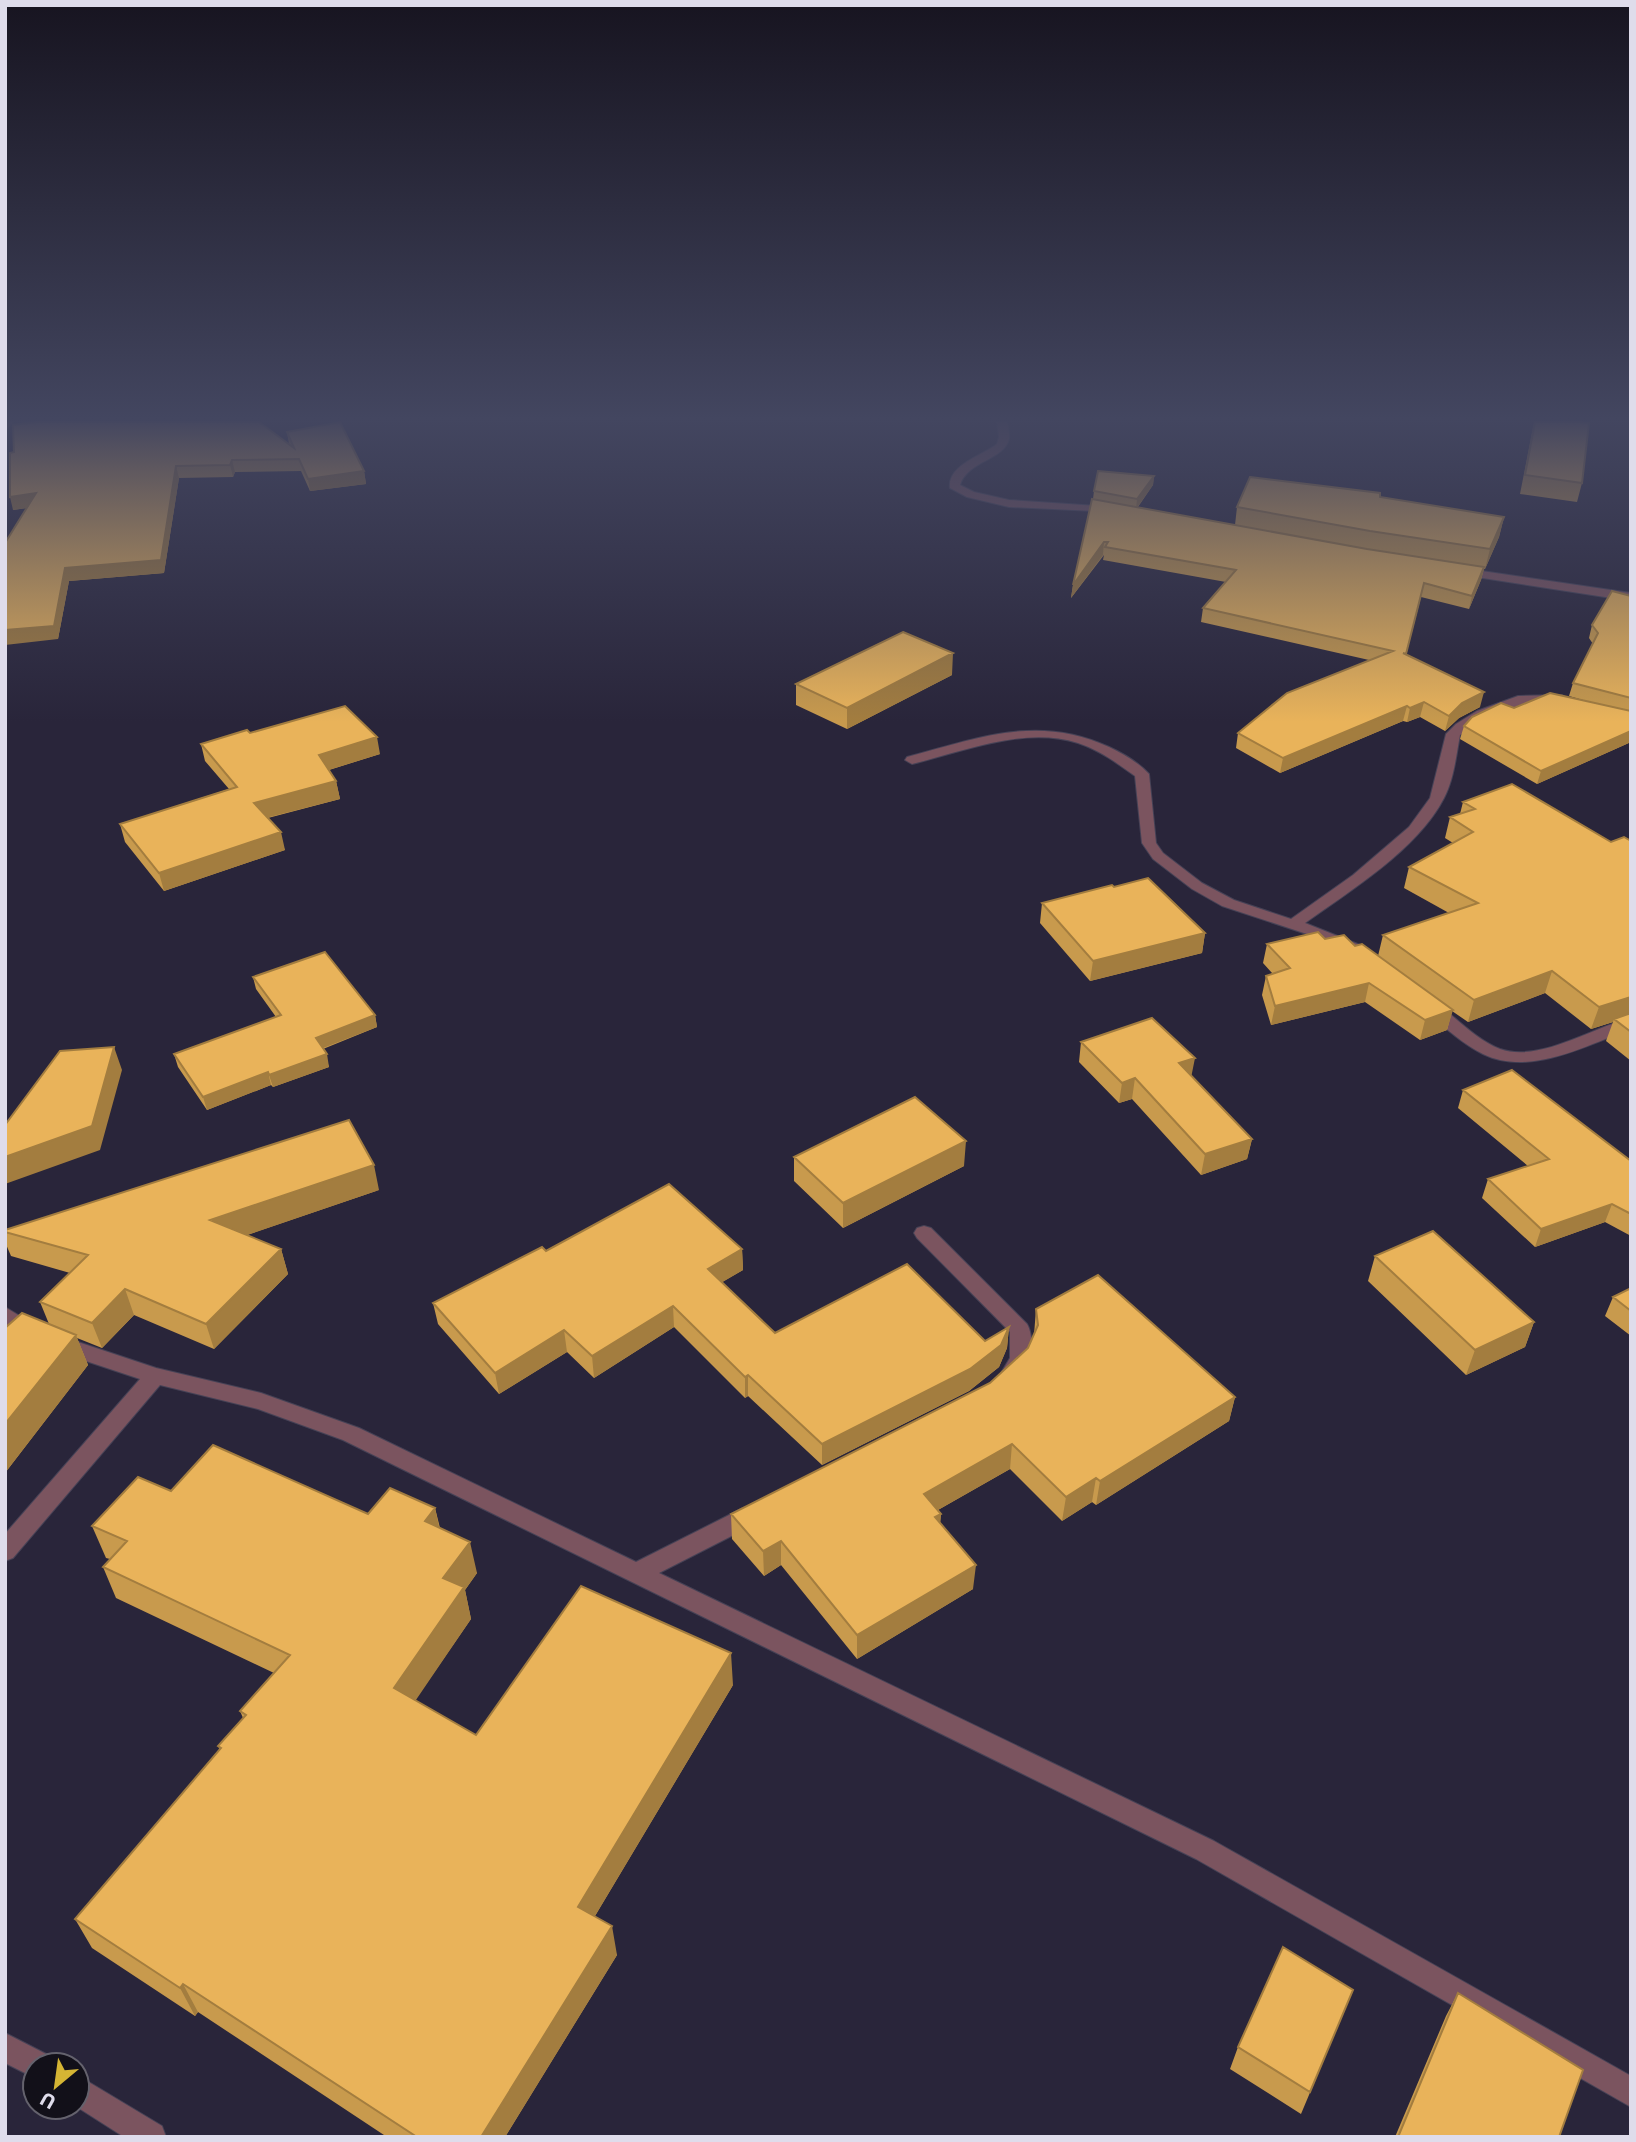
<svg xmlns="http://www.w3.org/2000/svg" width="1636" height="2142" viewBox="0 0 1636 2142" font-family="Commissioner,sans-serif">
<rect width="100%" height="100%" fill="#29253a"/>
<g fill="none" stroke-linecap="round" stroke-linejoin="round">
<g stroke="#464256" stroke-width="2">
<path id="street" d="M 5,422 L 13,422 L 5,431 Z
M 997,422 L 1007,422 C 1008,427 1010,434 1009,439 C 1004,460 967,461 960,485 L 974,492 L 1009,500 L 1113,507 L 1117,508 L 1117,512 L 1009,507 L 967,497 L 950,488 C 947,465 982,456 997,444 L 999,437 Z
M 1461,568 L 1631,593 L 1631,601 L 1457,574 L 1457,570 Z
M 1562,695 L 1569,699 L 1567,702 L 1525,703 L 1487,717 L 1460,735 C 1456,756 1454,779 1444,798 C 1418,849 1350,891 1305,923 L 1360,945 L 1362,948 L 1360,951 L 1348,951 L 1328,941 L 1222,906 L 1192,889 L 1153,859 L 1142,843 L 1135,776 C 1117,763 1099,750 1078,743 C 1024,726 965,751 912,764 L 905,760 L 907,757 C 978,738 1038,714 1109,747 C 1122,753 1139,763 1149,774 L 1156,843 L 1163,853 L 1202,883 L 1234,900 L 1291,919 L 1353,875 L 1409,827 L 1430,798 L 1446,734 L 1456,724 L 1477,711 L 1518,696 Z
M 1432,1003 L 1438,1004 C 1457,1019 1477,1040 1500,1049 C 1539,1063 1593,1027 1631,1018 L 1631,1029 C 1587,1045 1530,1077 1483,1054 C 1462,1044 1444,1026 1426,1012 L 1424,1008 L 1426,1004 Z
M 924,1226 L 931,1228 L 1027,1324 C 1037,1341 1031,1388 1004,1379 L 1001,1373 L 1010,1358 L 1010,1332 L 917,1238 L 914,1233 L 917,1228 Z
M 5,1307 L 41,1329 L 44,1334 L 41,1339 C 27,1344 16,1332 5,1325 Z
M 60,1336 L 156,1368 L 261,1393 L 359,1428 L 636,1562 L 743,1508 L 751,1506 L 759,1508 L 762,1515 L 759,1522 L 659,1573 L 1214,1841 L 1631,2076 L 1631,2107 L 1196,1859 L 343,1440 L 258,1409 L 160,1385 L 13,1558 L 5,1561 L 5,1534 L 140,1379 L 53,1350 L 50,1344 L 53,1338 Z
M 5,2033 L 48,2055 L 52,2065 L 35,2065 L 35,2078 L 5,2063 Z
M 77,2075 L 162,2126 L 166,2137 L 124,2137 L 77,2107 Z"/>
</g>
<use href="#street" fill="#7b545f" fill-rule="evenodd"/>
</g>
<path fill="#c89a4d" d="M 1534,422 L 1582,483 L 1577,502 L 1520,494 Z
M 287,432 L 364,471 L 366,484 L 310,491 L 301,471 L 235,472 L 233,477 L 179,478 L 164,573 L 69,581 L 58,639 L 27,508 L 13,510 L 14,452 L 289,444 Z
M 1154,476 L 1153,485 L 1138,507 L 1235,525 L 1237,507 L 1380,497 L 1504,517 L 1499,537 L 1485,569 L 1484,569 L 1481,580 L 1469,609 L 1421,597 L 1406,655 L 1480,707 L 1459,718 L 1445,731 L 1420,717 L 1407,722 L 1403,721 L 1280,773 L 1236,748 L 1238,733 L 1369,660 L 1201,622 L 1203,608 L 1226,582 L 1103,560 L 1104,555 L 1071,598 L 1073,585 L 1093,499 L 1094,491 Z
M 1631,596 L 1631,742 L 1537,784 L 1460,739 L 1464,726 L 1514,708 L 1593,703 L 1569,696 L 1573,683 L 1593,644 L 1589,638 L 1592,625 Z
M 952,675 L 847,729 L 796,705 L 796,684 Z
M 250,733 L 380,754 L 329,770 L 336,781 L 340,799 L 268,818 L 285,850 L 164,891 L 125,842 L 120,824 L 229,789 L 205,761 L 201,744 Z
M 1463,802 L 1611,842 L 1631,841 L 1631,1061 L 1606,1041 L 1613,1022 L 1591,1029 L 1545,993 L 1468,1022 L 1452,1011 L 1447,1030 L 1420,1040 L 1365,1002 L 1271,1025 L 1262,995 L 1266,976 L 1273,974 L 1263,963 L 1267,944 L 1325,939 L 1355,946 L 1378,956 L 1383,935 L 1449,913 L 1404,888 L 1409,867 L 1453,843 L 1445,838 L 1450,817 L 1460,814 Z
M 1114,887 L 1205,933 L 1202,953 L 1090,981 L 1040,923 L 1042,903 Z
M 253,977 L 375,1015 L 377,1027 L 323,1049 L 329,1067 L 273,1087 L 271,1085 L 207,1110 L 178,1067 L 174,1054 L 276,1017 L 256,989 Z
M 1081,1042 L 1191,1076 L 1252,1139 L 1247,1159 L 1201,1175 L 1132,1099 L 1119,1103 L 1079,1062 Z
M 1463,1090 L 1631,1161 L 1631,1236 L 1605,1222 L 1535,1247 L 1482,1198 L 1488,1179 L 1528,1166 L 1458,1108 Z
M 794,1157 L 964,1166 L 843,1228 L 794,1181 Z
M 379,1190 L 247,1235 L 281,1249 L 288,1274 L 214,1349 L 134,1315 L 102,1348 L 77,1338 L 88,1365 L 5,1473 L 5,1328 L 49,1324 L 40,1302 L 70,1273 L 11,1256 L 5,1242 L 5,1230 Z
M 742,1249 L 743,1270 L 722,1282 L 775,1333 L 985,1341 L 1009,1327 L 1007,1348 L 999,1367 L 969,1391 L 822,1465 L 748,1396 L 745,1398 L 674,1327 L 594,1378 L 567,1352 L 499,1394 L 438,1324 L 433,1303 L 546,1251 Z
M 1375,1256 L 1534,1322 L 1525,1347 L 1466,1375 L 1368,1281 Z
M 1631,1288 L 1631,1336 L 1605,1316 L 1613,1297 Z
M 1036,1309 L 1235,1397 L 1229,1421 L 1096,1505 L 1092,1502 L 1062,1521 L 1010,1469 L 938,1510 L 941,1514 L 940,1523 L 973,1589 L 857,1659 L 781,1565 L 764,1576 L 732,1539 L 731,1514 L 990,1383 L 1028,1348 L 1034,1335 Z
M 171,1491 L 368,1514 L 435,1508 L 440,1528 L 477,1573 L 465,1590 L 471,1619 L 415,1700 L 476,1735 L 733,1685 L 595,1916 L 617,1955 L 505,2137 L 387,2137 L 198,2012 L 195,2016 L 92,1948 L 75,1919 L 220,1750 L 218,1746 L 243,1718 L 240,1711 L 274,1673 L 116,1598 L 103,1567 L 110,1559 L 106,1558 L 92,1526 Z
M 1353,1990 L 1301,2114 L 1230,2069 L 1238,2047 Z
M 1458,1993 L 1559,2137 L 1395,2137 L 1446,2016 Z"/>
<path fill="#a37d3f" d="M 232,460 L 235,472 L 233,477 L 230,465 Z
M 176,466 L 179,478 L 164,573 L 69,581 L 58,639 L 5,645 L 5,630 L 65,568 Z
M 364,471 L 366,484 L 310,491 L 308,479 Z
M 1154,476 L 1153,485 L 1136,509 L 1137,499 Z
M 36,493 L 40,506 L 13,510 L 10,497 Z
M 1504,517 L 1499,537 L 1485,569 L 1490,549 Z
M 1104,542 L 1103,555 L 1071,598 L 1073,585 Z
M 1484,567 L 1481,580 L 1469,609 L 1472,596 Z
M 953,653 L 952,675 L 847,729 L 847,708 Z
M 1484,692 L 1480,707 L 1459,718 L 1445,731 L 1449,716 L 1462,703 Z
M 1424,702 L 1420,717 L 1407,722 L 1410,708 Z
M 1407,706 L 1403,721 L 1280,773 L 1283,758 Z
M 1631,731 L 1631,742 L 1537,784 L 1541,771 Z
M 377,737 L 380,754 L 322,772 L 319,755 Z
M 336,781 L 340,799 L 258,820 L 254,803 Z
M 281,832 L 285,850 L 164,891 L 159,873 Z
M 1205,933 L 1202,953 L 1090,981 L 1093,961 Z
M 1552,971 L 1545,993 L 1468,1022 L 1474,1000 Z
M 1369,983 L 1365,1002 L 1271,1025 L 1275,1006 Z
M 1631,997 L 1631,1016 L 1614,1019 L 1613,1022 L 1591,1029 L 1599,1007 Z
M 1453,1010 L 1447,1030 L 1420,1040 L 1425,1020 Z
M 375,1015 L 377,1027 L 318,1050 L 316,1038 Z
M 114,1047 L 122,1070 L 100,1150 L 5,1184 L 5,1157 Z
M 327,1054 L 329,1067 L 273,1087 L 269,1075 Z
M 1195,1058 L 1191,1078 L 1179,1063 Z
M 268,1072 L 271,1085 L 207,1110 L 203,1097 Z
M 1135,1078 L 1132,1099 L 1119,1103 L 1122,1083 Z
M 1252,1139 L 1247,1159 L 1201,1175 L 1205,1154 Z
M 966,1141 L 964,1166 L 843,1228 L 843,1203 Z
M 374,1165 L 379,1190 L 218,1245 L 210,1220 Z
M 1612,1204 L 1605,1222 L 1535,1247 L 1541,1229 Z
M 281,1249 L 288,1274 L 214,1349 L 206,1324 Z
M 742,1249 L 743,1270 L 709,1290 L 708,1269 Z
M 125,1289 L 134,1315 L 102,1348 L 92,1323 Z
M 673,1306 L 674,1327 L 594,1378 L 592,1356 Z
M 1534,1322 L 1525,1347 L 1466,1375 L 1475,1350 Z
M 1009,1327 L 1007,1348 L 999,1367 L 969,1391 L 822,1465 L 822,1444 Z
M 564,1330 L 567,1352 L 499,1394 L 495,1373 Z
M 76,1335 L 88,1365 L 5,1473 L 5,1424 Z
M 748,1375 L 748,1396 L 745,1398 L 745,1377 Z
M 1235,1397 L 1229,1421 L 1096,1505 L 1100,1481 Z
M 1012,1444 L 1010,1469 L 922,1519 L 924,1494 Z
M 1096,1478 L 1092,1502 L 1062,1521 L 1066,1497 Z
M 435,1508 L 442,1540 L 425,1521 Z
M 941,1514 L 939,1538 L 935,1517 Z
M 781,1541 L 781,1565 L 764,1576 L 763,1551 Z
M 470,1542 L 477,1573 L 465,1590 L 471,1619 L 403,1719 L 394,1688 L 443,1578 Z
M 976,1565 L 973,1589 L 857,1659 L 857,1635 Z
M 731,1653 L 733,1685 L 583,1936 L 578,1907 Z
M 612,1926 L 617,1955 L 505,2137 L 481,2137 Z
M 183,1984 L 198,2012 L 195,2016 L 180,1988 Z"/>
<path fill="#e9b35a" stroke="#a37d3f" stroke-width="2" d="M 37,422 L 259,422 L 294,448 L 287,432 L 340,422 L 364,471 L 308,479 L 299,459 L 232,460 L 230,465 L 176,466 L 161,560 L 65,568 L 54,626 L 5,630 L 5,543 L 36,493 L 10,497 L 10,453 L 14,452 L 13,425 Z
M 1535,422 L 1579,422 L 1589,423 L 1582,483 L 1525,475 Z
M 1098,471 L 1154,476 L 1137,499 L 1094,491 Z
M 1250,477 L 1380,493 L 1380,497 L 1504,517 L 1490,549 L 1370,531 L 1237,507 Z
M 1092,499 L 1367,549 L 1484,567 L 1472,596 L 1424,583 L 1406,654 L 1403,653 L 1484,692 L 1462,703 L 1449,716 L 1424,702 L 1410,708 L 1407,706 L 1283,758 L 1238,733 L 1287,693 L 1393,651 L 1203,608 L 1236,570 L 1105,547 L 1108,542 L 1104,542 L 1073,585 Z
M 1612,591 L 1631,596 L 1631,698 L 1573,683 L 1598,633 L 1592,625 Z
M 903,632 L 953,653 L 847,708 L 796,684 Z
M 1550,693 L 1631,711 L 1631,731 L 1541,771 L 1464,726 L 1472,717 L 1501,703 L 1514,708 Z
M 345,706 L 377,737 L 319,755 L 336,781 L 254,803 L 281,832 L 159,873 L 120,824 L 237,787 L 201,744 L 247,730 L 250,733 Z
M 1512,784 L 1611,842 L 1624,837 L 1631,841 L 1631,997 L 1599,1007 L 1552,971 L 1474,1000 L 1383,935 L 1478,903 L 1409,867 L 1473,832 L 1450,817 L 1475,809 L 1463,802 Z
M 1148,878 L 1205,933 L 1093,961 L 1042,903 L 1112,885 L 1114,887 Z
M 1318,932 L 1325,939 L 1344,935 L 1355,946 L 1362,944 L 1453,1010 L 1425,1020 L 1369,983 L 1275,1006 L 1266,976 L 1290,968 L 1267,944 Z
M 325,952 L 375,1015 L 316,1038 L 327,1054 L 269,1075 L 268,1072 L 203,1097 L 174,1054 L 281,1015 L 253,977 Z
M 1631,1013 L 1631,1032 L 1614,1019 Z
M 1152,1018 L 1195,1058 L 1179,1063 L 1252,1139 L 1205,1154 L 1135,1078 L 1122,1083 L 1081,1042 Z
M 114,1047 L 92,1126 L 5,1157 L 5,1125 L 60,1051 Z
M 1512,1070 L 1631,1161 L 1631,1214 L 1612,1204 L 1541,1229 L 1488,1179 L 1549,1159 L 1463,1090 Z
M 915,1097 L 966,1141 L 843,1203 L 794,1157 Z
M 349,1120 L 374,1165 L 210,1220 L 281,1249 L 206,1324 L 125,1289 L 92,1323 L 40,1302 L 88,1255 L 5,1232 L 5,1230 Z
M 669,1184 L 742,1249 L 708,1269 L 775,1333 L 907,1264 L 985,1341 L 1009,1327 L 1001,1345 L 970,1369 L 822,1444 L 748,1375 L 745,1377 L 673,1306 L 592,1356 L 564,1330 L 495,1373 L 433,1303 L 542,1247 L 546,1251 Z
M 1433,1231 L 1534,1322 L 1475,1350 L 1375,1256 Z
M 1098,1275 L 1235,1397 L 1100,1481 L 1096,1478 L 1066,1497 L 1012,1444 L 924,1494 L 941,1514 L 935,1517 L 976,1565 L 857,1635 L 781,1541 L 763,1551 L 731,1514 L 990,1383 L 1028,1348 L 1038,1325 L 1036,1309 Z
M 1631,1288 L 1631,1311 L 1613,1297 Z
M 22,1313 L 76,1335 L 5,1424 L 5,1328 Z
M 213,1445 L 368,1514 L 390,1488 L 435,1508 L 425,1521 L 470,1542 L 443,1578 L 464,1587 L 394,1688 L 476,1735 L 581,1586 L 731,1653 L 578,1907 L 612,1926 L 481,2137 L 417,2137 L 183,1984 L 180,1988 L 75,1919 L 221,1748 L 218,1746 L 246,1715 L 240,1711 L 290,1655 L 103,1567 L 127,1541 L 92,1526 L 138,1477 L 171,1491 Z
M 1283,1947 L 1353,1990 L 1310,2092 L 1238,2047 Z
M 1458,1993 L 1583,2070 L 1559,2137 L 1398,2137 Z"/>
<linearGradient id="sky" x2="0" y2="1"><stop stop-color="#171420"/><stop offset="0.58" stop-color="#434660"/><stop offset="1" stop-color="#434660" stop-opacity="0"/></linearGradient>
<rect width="1636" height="722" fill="url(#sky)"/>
<rect width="1636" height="2142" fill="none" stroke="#dfdceb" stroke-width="14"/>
<g transform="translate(56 2086) rotate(209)"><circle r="33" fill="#121019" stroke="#64626d" stroke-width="2"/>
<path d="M0-5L12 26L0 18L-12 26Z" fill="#d5b534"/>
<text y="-10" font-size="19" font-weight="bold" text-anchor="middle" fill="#dfdceb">U</text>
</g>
</svg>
